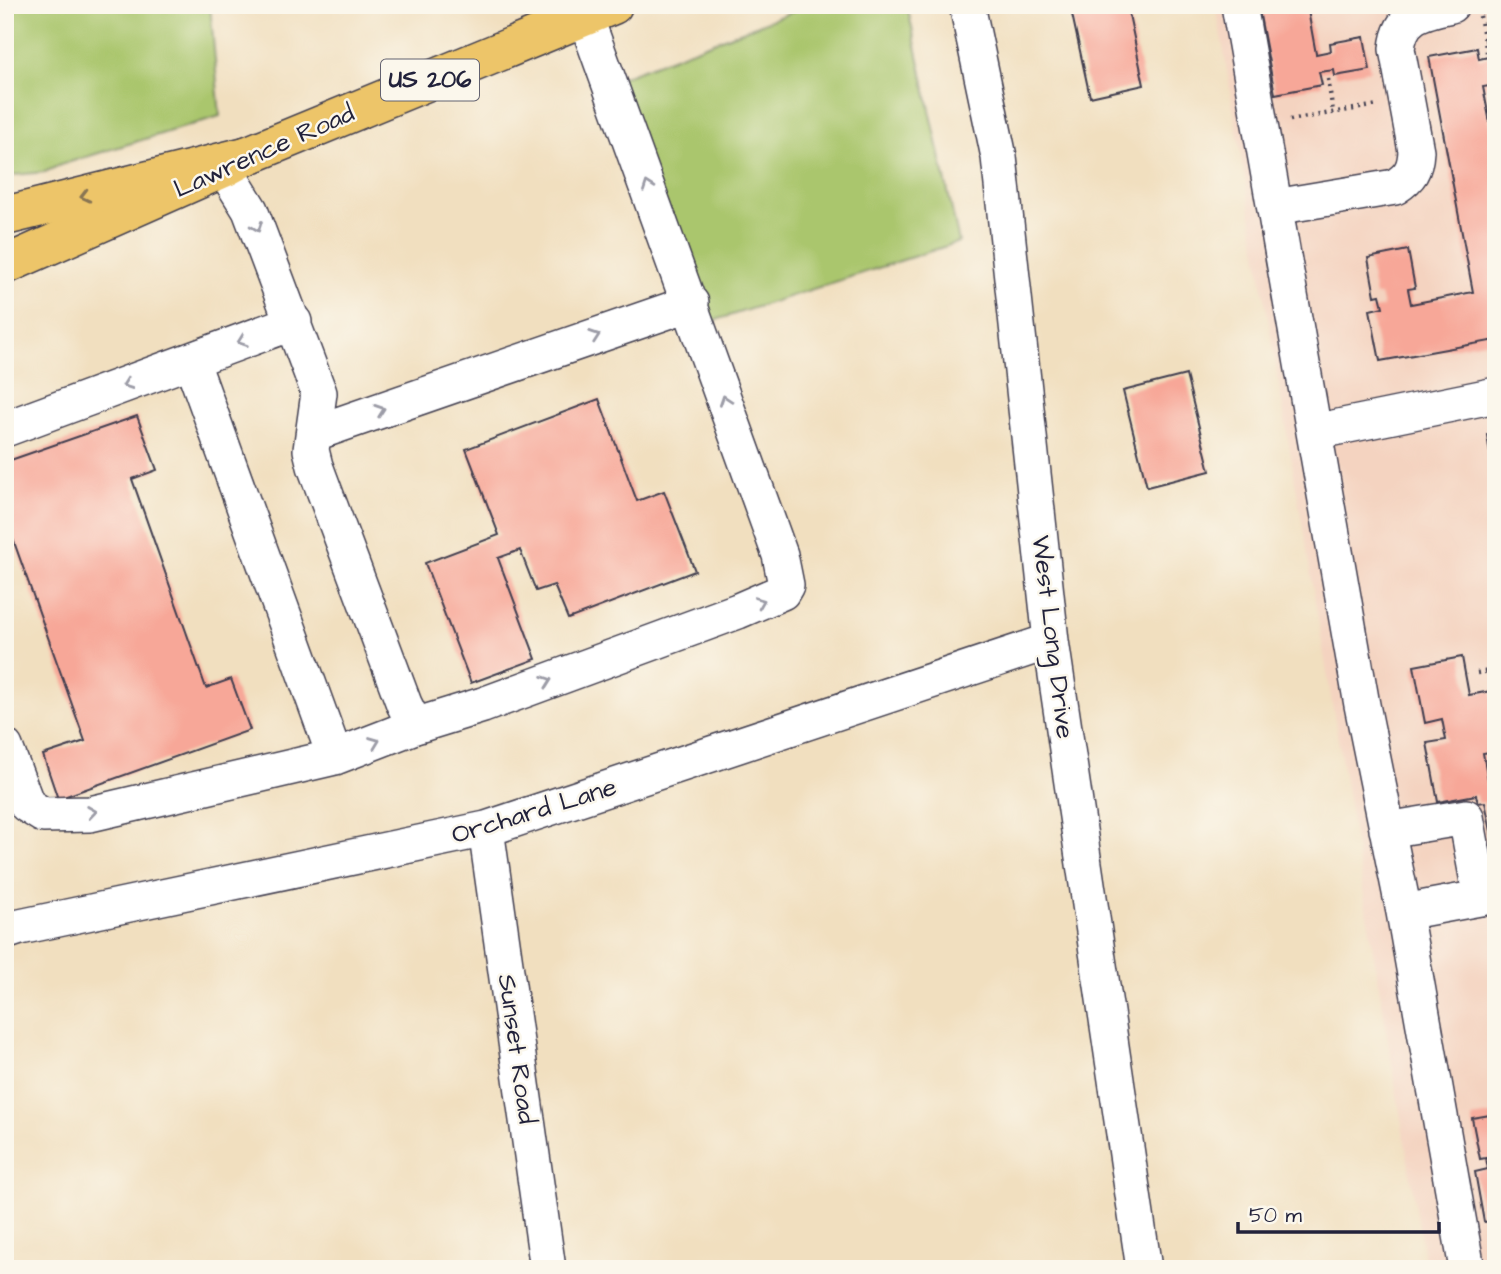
<svg xmlns="http://www.w3.org/2000/svg" width="1501" height="1274" viewBox="0 0 1501 1274" font-family="'Architects Daughter',sans-serif">
<rect width="100%" height="100%" fill="#fbf7ec"/>
<filter id="ink" filterUnits="userSpaceOnUse"><feTurbulence type="fractalNoise" baseFrequency=".0143" numOctaves="2"/><feDisplacementMap in="SourceGraphic" scale="14" xChannelSelector="R" yChannelSelector="G"/><feConvolveMatrix kernelMatrix="1 2 1 2 8 2 1 2 1" color-interpolation-filters="sRGB"/></filter>
<filter id="wash" filterUnits="userSpaceOnUse"><feTurbulence type="fractalNoise" baseFrequency=".00686" numOctaves="4" result="noise"/><feDisplacementMap in="SourceGraphic" scale="28" xChannelSelector="R" yChannelSelector="G"/><feGaussianBlur stdDeviation="1.57" result="paint"/><feColorMatrix in="noise" values="0 0 0 0 0 0 0 0 0 0 0 0 0 0 0 0 0 1.4 0 .05"/><feComposite in="paint" operator="in"/></filter>
<g filter="url(#wash)">
<rect width="100%" height="100%" fill="#f1dfbf"/>
<path fill="#f4d3c0" d="M 1216,5 L 1496,5 L 1496,1269 L 1426,1269 Z"/>
<path fill="#aac66d" stroke="#667454" stroke-width="2" d="M 5,5 L 210,5 L 220,116 L 60,165 L 45,172 L 5,176 Z
M 810,5 L 907,5 L 959,242 L 707,323 L 614,80 Z"/>
<g id="blocks">
<path fill="#f7a798" d="M 1070,5 L 1127,5 L 1144,85 L 1090,97 Z
M 1258,5 L 1307,5 L 1316,54 L 1331,51 L 1330,43 L 1364,37 L 1370,70 L 1335,76 L 1334,70 L 1319,72 L 1322,85 L 1275,94 Z
M 1477,48 L 1479,59 L 1493,56 L 1492,51 L 1496,50 L 1496,85 L 1483,87 L 1496,153 L 1496,340 L 1380,361 L 1370,310 L 1383,307 L 1380,295 L 1375,296 L 1368,258 L 1408,250 L 1415,288 L 1408,289 L 1411,304 L 1473,292 L 1429,57 Z
M 1186,375 L 1210,471 L 1147,487 L 1123,391 Z
M 599,399 L 637,501 L 664,491 L 695,571 L 568,619 L 554,585 L 536,591 L 520,550 L 498,558 L 536,659 L 471,683 L 425,563 L 499,535 L 466,449 Z
M 137,416 L 157,470 L 132,479 L 206,688 L 231,679 L 250,730 L 58,799 L 43,755 L 85,741 L 9,528 L 5,529 L 5,462 Z
M 1496,433 L 1496,477 L 1494,477 L 1487,435 Z
M 1462,657 L 1469,695 L 1491,691 L 1496,718 L 1496,751 L 1483,753 L 1488,780 L 1494,779 L 1496,785 L 1496,841 L 1493,841 L 1485,802 L 1478,803 L 1476,795 L 1438,802 L 1427,743 L 1446,740 L 1442,719 L 1425,723 L 1414,666 Z
M 1496,1114 L 1496,1220 L 1484,1222 L 1475,1172 L 1488,1169 L 1486,1158 L 1480,1159 L 1472,1118 Z"/>
</g>
</g>
<g filter="url(#ink)">
<use href="#blocks" fill-opacity="0" stroke="#413e4f" stroke-width="2"/>
<g fill="none" stroke-linecap="round" stroke-linejoin="round">
<g stroke="#413e4f" stroke-width="38">
<path id="minor" d="M 967,5 L 999,157 L 1051,641 L 1144,1269
M 1239,5 L 1362,705 L 1404,912 L 1467,1269
M 224,168 L 250,210 L 319,393 L 311,450 L 315,466 L 404,704 L 415,726
M 1275,207 L 1395,187 C 1410,177 1415,170 1416,151 L 1397,49 C 1400,15 1422,11 1451,5
M 191,360 L 335,757
M 5,429 L 294,322
M 1314,432 L 1496,395
M 315,433 L 691,303
M 5,747 L 27,805 L 43,815 L 90,814 L 335,757 L 415,726 L 483,705 L 738,611 L 782,592 L 786,585 L 780,555 L 585,16
M 486,829 L 548,1269
M 1387,830 L 1466,817 L 1481,898
M 1404,912 L 1496,895
M 5,932 L 20,927 L 486,829 L 1051,641"/>
</g>
<g stroke="#413e4f" stroke-width="41">
<path id="major" d="M 5,265 L 224,168 L 246,156 L 613,5"/>
</g>
<g stroke="#413e4f" stroke-width="41">
<path id="highway" d="M 5,216 L 246,156"/>
</g>
<path stroke="#413e4f" stroke-width="4.5" stroke-dasharray="2 5" stroke-linecap="butt" d="M 1480,16 L 1487,52
M 1484,40 L 1496,38
M 1328,79 L 1333,112
M 1290,120 L 1378,105
M 1477,673 L 1496,670"/>
<use href="#minor" stroke="#fff" stroke-width="35"/>
<use href="#major" stroke="#edc569" stroke-width="38"/>
<use href="#highway" stroke="#edc569" stroke-width="38"/>
</g>
<defs><path id="oneway-chevron" d="M-2-3.5L2.5 0L-2 3.5" fill="none" stroke-width="1.6" stroke-linecap="round" stroke-linejoin="round" transform="scale(1.75)"/></defs>
<g stroke="#9c9ca7">
<use href="#oneway-chevron" transform="translate(648 186) rotate(-110)"/>
<use href="#oneway-chevron" transform="translate(257 227) rotate(69)"/>
<use href="#oneway-chevron" transform="translate(595 336) rotate(-19)"/>
<use href="#oneway-chevron" transform="translate(242 341) rotate(160)"/>
<use href="#oneway-chevron" transform="translate(127 384) rotate(160)"/>
<use href="#oneway-chevron" transform="translate(725 400) rotate(-109)"/>
<use href="#oneway-chevron" transform="translate(380 410) rotate(-19)"/>
<use href="#oneway-chevron" transform="translate(760 602) rotate(-22)"/>
<use href="#oneway-chevron" transform="translate(547 681) rotate(-20)"/>
<use href="#oneway-chevron" transform="translate(375 742) rotate(-21)"/>
<use href="#oneway-chevron" transform="translate(92 812) rotate(-8)"/>
</g>
<use stroke="#887452" href="#oneway-chevron" transform="translate(85 196) rotate(166)"/>
</g>
<g text-anchor="middle" dominant-baseline="central" stroke-width="5" stroke-linejoin="round" paint-order="stroke">
<rect fill="#fbf7ec" stroke="#636270" stroke-width="2" x="381" y="59.5" width="98" height="41" rx="5"/>
<g font-size="24" font-weight="bold" fill="#22223b">
<text x="430" y="80">US 206</text>
</g>
<g font-size="26" fill="#22223b" stroke="#fbf7ec">
<text transform="translate(264 151) rotate(-24)">Lawrence Road</text>
<text transform="translate(1053 637) rotate(83)">West Long Drive</text>
<text transform="translate(534 811) rotate(-17)">Orchard Lane</text>
<text transform="translate(517 1049) rotate(82)">Sunset Road</text>
</g>
</g>
<rect width="1501" height="1274" fill="none" stroke="#fbf7ec" stroke-width="28"/>
<path d="M1238 1222v10h201v-10" fill="none" stroke="#22223b" stroke-width="3.5"/>
<text x="1249" y="1222" font-size="21" fill="#22223b" stroke="#fbf7ec" stroke-width="5" paint-order="stroke">50 m</text>
</svg>
